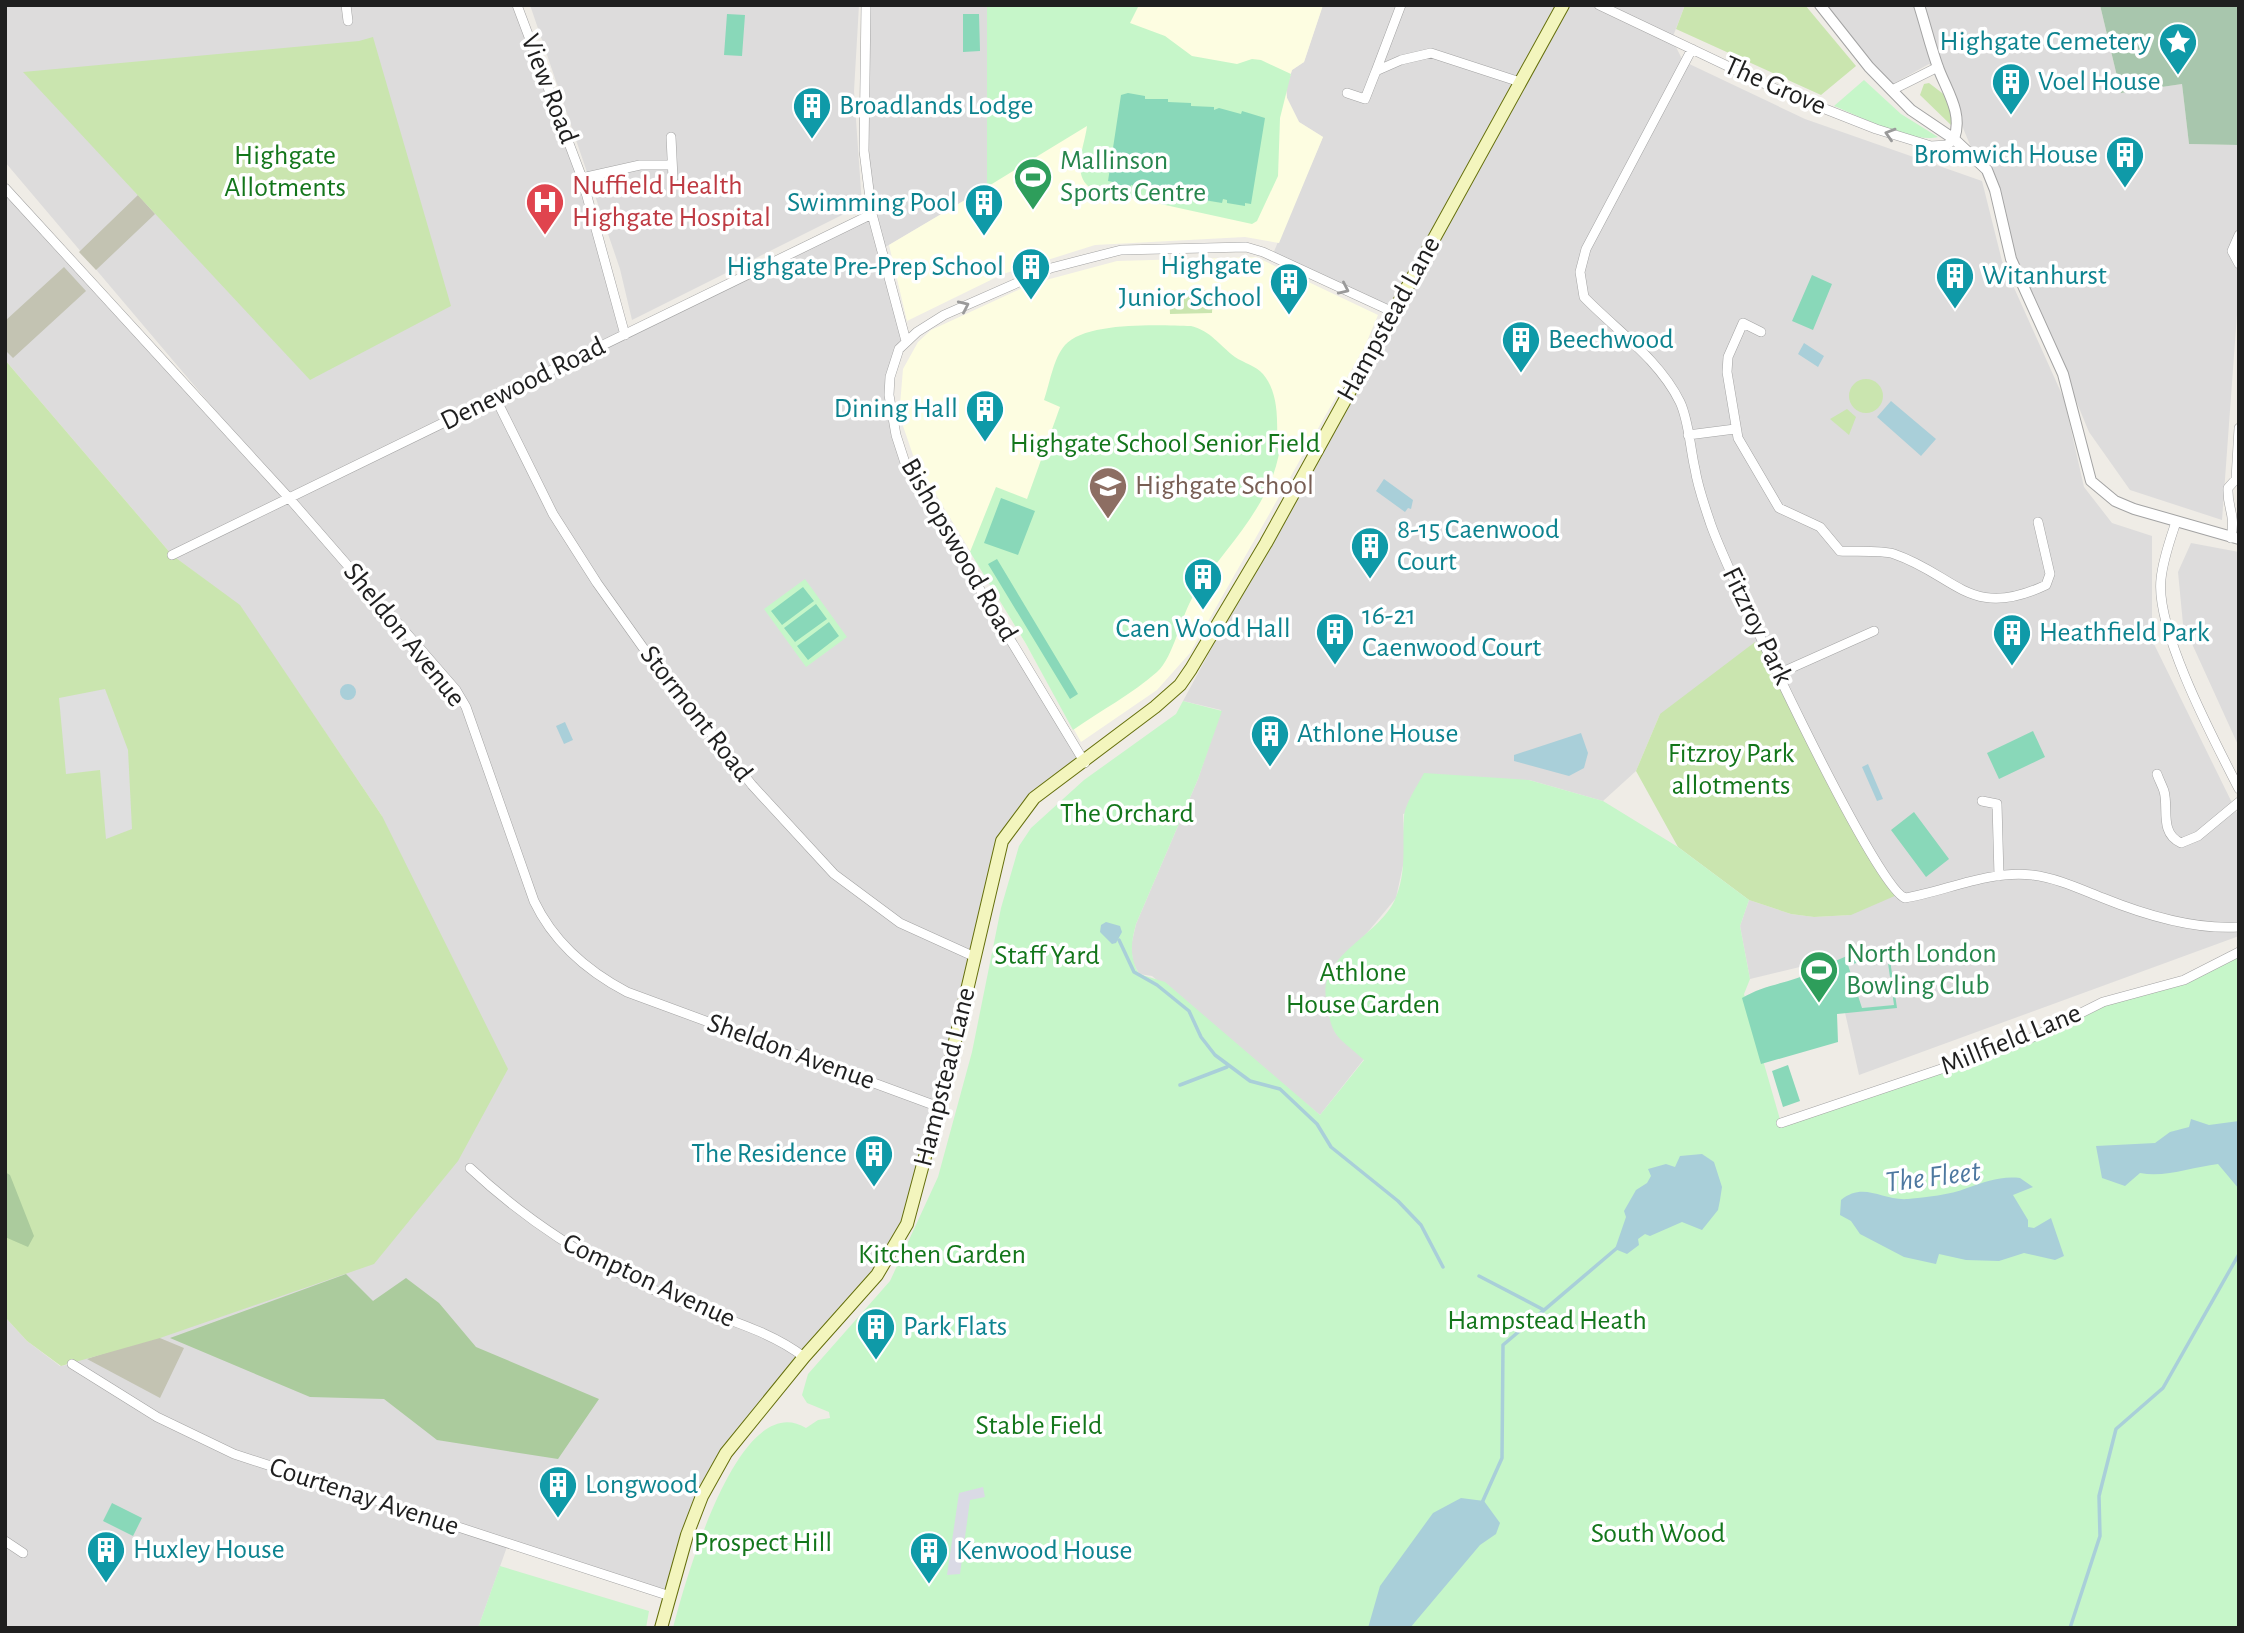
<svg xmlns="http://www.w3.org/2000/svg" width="2244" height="1633" viewBox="0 0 2244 1633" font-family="'Alegreya Sans',sans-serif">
<rect width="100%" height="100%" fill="#efece6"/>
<path fill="#dddcdc" d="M 5,5 L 517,5 L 582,178 L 624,335 L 872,214 L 864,41 L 866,5 L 987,5 L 987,187 L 882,249 L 906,341 L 899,349 L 889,395 L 908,469 L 1085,763 L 1057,780 L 1002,841 L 907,1224 L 877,1276 L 804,1357 L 702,1496 L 670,1596 L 508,1544 L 478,1628 L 5,1628 L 5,1317 L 27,1341 L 60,1366 L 72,1364 L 382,816 L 240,606 L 172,555 L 5,360 L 5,188 L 270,475 L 5,162 Z
M 530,5 L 859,5 L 854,91 L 862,205 L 632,320 L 620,269 Z
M 1323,5 L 1685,5 L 1672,39 L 1683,61 L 1805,119 L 1982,181 L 2002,261 L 2064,399 L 2084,487 L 2112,523 L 2152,536 L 2152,640 L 2239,817 L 2239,936 L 1859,1075 L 1833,959 L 1750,979 L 1740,926 L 1749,900 L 1791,914 L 1814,917 L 1851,915 L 1660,714 L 1636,771 L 1603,801 L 1529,780 L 1403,814 L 1405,856 L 1396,898 L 1362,939 L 1329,969 L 1364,1059 L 1320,1115 L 1152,976 L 1139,974 L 1133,962 L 1131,946 L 1136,924 L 1198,779 L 1221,710 L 1183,701 L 1395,309 L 1272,256 L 1323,137 L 1299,122 L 1287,98 L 1286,89 L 1292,70 L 1304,62 Z
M 1827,5 L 2100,5 L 2121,93 L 2182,84 L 2189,144 L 2239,145 L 2239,287 L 2222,520 L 2130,490 L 2089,432 L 1939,70 L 1929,64 L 1893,84 L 1877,73 Z
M 2191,543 L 2239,552 L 2239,747 L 2183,624 L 2178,572 Z"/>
<path fill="#fdfde1" d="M 987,5 L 1323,5 L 1304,62 L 1292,70 L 1286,89 L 1287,98 L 1299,122 L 1323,137 L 1279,243 L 1245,237 L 1095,245 L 1003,274 L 907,321 L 889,245 L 987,187 Z
M 1256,257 L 1378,315 L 1365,346 L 1190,653 L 1157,690 L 1081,742 L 1026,644 L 914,458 L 903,426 L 900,405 L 903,369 L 918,342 L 931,330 L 1031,284 L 1117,261 Z"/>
<path fill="#c3c3b2" d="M 138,195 L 155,214 L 96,270 L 79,252 Z
M 64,267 L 86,291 L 13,358 L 5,350 L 5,321 Z
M 155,1336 L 184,1348 L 160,1398 L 87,1359 Z"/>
<path fill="#cae5af" d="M 1685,5 L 1805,5 L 1856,66 L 1821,95 L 1676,29 Z
M 373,37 L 451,306 L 310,380 L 23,72 L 359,41 Z
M 1929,83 L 1946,96 L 1954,121 L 1951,125 L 1920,95 L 1924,84 Z
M 1213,290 L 1212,313 L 1170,314 L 1169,291 Z
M 5,360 L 172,555 L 240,605 L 382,816 L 508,1069 L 458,1161 L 374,1264 L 160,1338 L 61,1366 L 27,1341 L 5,1317 Z
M1849 396a17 17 0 1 1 34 0a17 17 0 1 1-34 0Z
M 1847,409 L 1856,417 L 1849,435 L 1830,419 Z
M 1755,642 L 1780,673 L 1839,797 L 1897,895 L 1851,915 L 1814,917 L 1791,914 L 1749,900 L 1678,847 L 1636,771 L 1660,714 Z"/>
<path fill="#abcb9d" d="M 5,1172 L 10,1175 L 34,1236 L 28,1247 L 5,1237 Z
M 346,1274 L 373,1301 L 406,1278 L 439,1303 L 476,1347 L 599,1399 L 558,1459 L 437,1440 L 384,1399 L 310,1397 L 170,1338 Z"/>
<path fill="#a8c6ad" d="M 2100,5 L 2239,5 L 2239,145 L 2189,144 L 2182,84 L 2121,93 Z"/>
<path fill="#c6f6c9" d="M 987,5 L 1139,5 L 1130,23 L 1165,36 L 1192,56 L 1237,64 L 1252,59 L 1261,60 L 1291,74 L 1280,118 L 1278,176 L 1257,221 L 1252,224 L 1092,189 C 1070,176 1085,145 1087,126 L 987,187 Z
M 1864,80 L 1901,114 L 1938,137 C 1913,144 1859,116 1834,106 Z
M 1191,326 C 1211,331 1219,345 1235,357 C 1244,363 1256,366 1263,374 C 1280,394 1277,424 1277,448 L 1280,448 C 1271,507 1225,547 1194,595 C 1181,615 1174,657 1157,672 C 1132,694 1100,711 1073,730 L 1026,644 L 970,552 L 996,487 L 1027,499 L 1060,407 L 1044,400 C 1050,383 1053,359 1065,345 C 1086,321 1162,325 1191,326 Z
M 805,579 L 847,637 L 806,667 L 764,609 Z
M 1183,701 L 1222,711 L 1198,779 L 1136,924 C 1131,943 1129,956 1139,974 L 1165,982 L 1320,1115 L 1364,1060 C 1335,1034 1332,1038 1326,999 C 1319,953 1381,936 1396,897 C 1407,870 1402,844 1404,817 C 1405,803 1418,785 1424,773 L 1529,780 L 1603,801 L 1678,847 L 1749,900 L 1740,926 L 1750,979 L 1744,994 L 1781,1123 L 2027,1040 L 2103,1002 L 2146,992 L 2239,952 L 2239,1628 L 673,1628 C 684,1586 738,1386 806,1428 L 818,1420 L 830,1418 L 829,1412 L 807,1403 L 802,1395 L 808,1374 L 890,1281 L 938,1177 L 972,1052 L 1001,908 L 1019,846 L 1031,828 L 1084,780 L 1176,714 Z
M 500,1566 L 649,1611 L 646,1628 L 478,1628 Z"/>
<path fill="#89d8b9" d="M 727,14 L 745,15 L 742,56 L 724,55 Z
M 963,14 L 979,14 L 980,51 L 963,52 Z
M 1128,93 L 1145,96 L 1145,99 L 1168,99 L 1168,102 L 1191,103 L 1191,106 L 1214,107 L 1214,110 L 1219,108 L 1241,114 L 1242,111 L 1265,118 L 1251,204 L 1245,203 L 1245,206 L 1227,203 L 1227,200 L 1223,199 L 1222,203 L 1204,200 L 1204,196 L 1200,196 L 1199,199 L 1182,196 L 1182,193 L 1177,192 L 1176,195 L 1159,192 L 1159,189 L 1154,188 L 1153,191 L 1131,185 L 1130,188 L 1113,185 L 1113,182 L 1108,181 L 1121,95 Z
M 1812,275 L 1832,284 L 1813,330 L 1792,321 Z
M 1001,498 L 1035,511 L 1018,555 L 984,543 Z
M 997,559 L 1078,694 L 1070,699 L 988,564 Z
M 803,587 L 814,601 L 782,625 L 771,611 Z
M 816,604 L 827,619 L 795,642 L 784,628 Z
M 829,622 L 839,636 L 808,660 L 797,646 Z
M 2033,731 L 2045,757 L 1999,779 L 1987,753 Z
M 1914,812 L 1949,859 L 1926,877 L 1891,830 Z
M 1888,946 L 1897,1008 L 1837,1014 L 1838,1042 L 1761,1064 L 1742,998 C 1765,984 1791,983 1815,971 C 1837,960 1863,947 1888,946 Z
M 1788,1065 L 1800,1101 L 1783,1107 L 1772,1071 Z
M 112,1503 L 142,1518 L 133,1536 L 103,1521 Z"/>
<path fill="#dfdfdf" d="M 105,689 L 128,750 L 132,829 L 106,839 L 100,770 L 66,774 L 59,698 Z
M 1887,956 L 1894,1005 L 1862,1008 L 1848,965 Z"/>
<path fill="#dadae5" d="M 983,1487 L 985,1497 L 970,1500 L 960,1574 L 947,1575 L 959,1493 Z"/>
<path fill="#a9cfd9" d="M 1804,343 L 1824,356 L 1818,367 L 1798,354 Z
M 1891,401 L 1936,439 L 1921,456 L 1877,417 Z
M 1384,479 L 1413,500 L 1411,509 L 1408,508 L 1405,512 L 1376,491 Z
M340 692a8 8 0 1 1 16 0a8 8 0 1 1-16 0Z
M 565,722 L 573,740 L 564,744 L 556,726 Z
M 1581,733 L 1588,753 L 1584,768 L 1569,776 L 1514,761 L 1514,755 Z
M 1868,764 L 1883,799 L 1877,801 L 1862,767 Z
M 1106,922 L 1120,926 L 1122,932 L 1116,943 L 1112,944 L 1100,932 L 1101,925 Z
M 2191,1119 L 2209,1125 L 2239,1121 L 2239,1189 L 2218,1164 C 2192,1167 2165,1178 2140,1173 L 2125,1186 L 2102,1178 L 2096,1146 L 2155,1143 L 2170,1132 L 2189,1127 Z
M 1702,1154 L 1714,1162 L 1722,1187 L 1720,1200 L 1718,1210 L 1702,1230 L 1682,1222 L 1650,1236 L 1645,1234 L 1638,1239 L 1639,1245 L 1627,1254 L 1615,1249 L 1626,1217 L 1624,1211 L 1636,1190 L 1647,1183 L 1651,1176 L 1648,1169 L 1666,1164 L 1675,1167 L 1680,1156 Z
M 2020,1178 L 2033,1187 L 2013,1195 L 2028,1220 L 2028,1227 L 2034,1228 L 2051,1218 L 2064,1256 L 2055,1260 L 2024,1253 L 1999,1261 L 1966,1260 L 1939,1254 L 1936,1264 L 1904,1257 L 1860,1234 L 1851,1221 L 1840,1215 L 1841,1200 C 1864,1181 1882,1201 1908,1199 C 1926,1197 1950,1195 1967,1188 C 1986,1182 1999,1176 2020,1178 Z
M 1461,1498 L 1484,1501 L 1500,1523 L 1496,1534 L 1480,1545 L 1410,1628 L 1368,1628 L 1380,1586 L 1433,1513 Z"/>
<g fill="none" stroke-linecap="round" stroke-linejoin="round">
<path stroke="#a9cfd9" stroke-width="3.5" d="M 1119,940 L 1134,972 L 1157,985 L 1189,1011 L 1201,1037 L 1215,1055 L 1250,1081 L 1280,1089 L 1317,1124 L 1331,1147 L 1398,1201 L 1421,1225 L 1443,1267
M 1180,1085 L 1227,1067
M 1479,1276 L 1544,1310
M 1481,1505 L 1502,1458 L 1503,1345 L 1617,1248
M 2070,1628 L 2100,1536 L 2099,1496 L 2116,1429 L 2163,1388 L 2239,1254"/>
<g stroke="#a3a3a3" stroke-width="10">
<path id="minor" d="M 346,5 L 348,21
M 517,5 L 582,178 L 625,335
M 866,5 L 864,151 L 872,214 L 906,341
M 1599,5 L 1782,92 L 1876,129 L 1931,146 L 1947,145 L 1954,139
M 1692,49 L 1586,249 L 1580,272 L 1584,297 C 1616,330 1659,359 1680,402 C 1689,421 1690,448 1695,469 C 1698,488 1705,507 1711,525 C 1728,573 1874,886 1905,898 C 1946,891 1989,870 2032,875 C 2057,878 2080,889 2103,898 C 2145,915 2193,930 2239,927
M 1376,71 L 1401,5
M 1892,90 L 1938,67
M 1347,93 L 1365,99 L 1376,71 L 1401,60 L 1431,53 L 1520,82
M 671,137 L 673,178
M 582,178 L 640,165 L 672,165
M 5,188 L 289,498 L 456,690 L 466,707 L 534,901 C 554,943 587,971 627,992 L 939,1107
M 2239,235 L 2232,251 L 2239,264
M 1761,332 L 1743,323 L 1728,357 L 1727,372 L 1738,438 L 1779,508 L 1820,527 L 1840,551 C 1854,552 1882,550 1894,554 C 1956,575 1970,621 2046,585 L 2050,574 L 2038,522
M 495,397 L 553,514 L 597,583 L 644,649 L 752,785 L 834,874 L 900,923 L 975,957
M 1688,435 L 1735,429
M 2176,522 C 2170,540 2163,559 2161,579 C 2155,630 2215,742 2239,789
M 2231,538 C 2236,513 2227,509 2228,488 L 2236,479 L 2239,428
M 172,555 L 872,214
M 1780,673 L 1874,631
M 1085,763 L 907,469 L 896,435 L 889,395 L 890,377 L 899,349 L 917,332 L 944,315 L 1051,268 L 1121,250 L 1246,247 L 1263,252 L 1393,312
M 2157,774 C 2159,780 2162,785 2164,791 C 2169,808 2159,833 2181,843 L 2198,836 L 2239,802
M 1982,801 L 1997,804 L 1999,876
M 1781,1123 L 2027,1040 L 2103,1002 L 2184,980 L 2239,952
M 470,1168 C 532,1226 603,1270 682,1302 C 723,1319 769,1330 804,1357
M 72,1364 L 157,1417 L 234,1454 L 670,1596
M 5,1541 L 23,1553"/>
</g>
<g stroke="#a3a3a3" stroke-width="12">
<path id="tertiary" d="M 1820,5 L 1869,67 L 1911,110 L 1954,139 L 1987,170 L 1995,190 L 2011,259 L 2063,374 L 2091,481 L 2115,501 L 2134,509 L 2239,539
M 1919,5 C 1926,27 1931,49 1939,70 C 1948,93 1963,114 1954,139"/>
</g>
<g stroke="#656f0c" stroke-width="14">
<path id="secondary" d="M 661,1628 L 687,1535 L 702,1496 L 726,1453 L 804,1357 L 877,1275 L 907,1224 L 949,1067 L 1002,841 L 1034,798 L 1155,707 L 1180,685 L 1191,669 L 1266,543 L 1563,5"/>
</g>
<use href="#minor" stroke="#fff" stroke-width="9"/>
<use href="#tertiary" stroke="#fff" stroke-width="10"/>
<use href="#secondary" stroke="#f3f5bd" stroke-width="12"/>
</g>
<defs><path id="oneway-chevron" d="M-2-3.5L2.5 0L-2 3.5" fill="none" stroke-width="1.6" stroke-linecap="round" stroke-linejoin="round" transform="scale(1.75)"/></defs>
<g stroke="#9a9a9a">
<use href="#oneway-chevron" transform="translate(1890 134) rotate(-163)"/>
<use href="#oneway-chevron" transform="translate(1344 289) rotate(25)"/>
<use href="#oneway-chevron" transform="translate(964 306) rotate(-25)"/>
</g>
<defs>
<g id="sight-pin" transform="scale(2.0125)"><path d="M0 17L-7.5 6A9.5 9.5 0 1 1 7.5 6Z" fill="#0f9aa8" stroke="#fff"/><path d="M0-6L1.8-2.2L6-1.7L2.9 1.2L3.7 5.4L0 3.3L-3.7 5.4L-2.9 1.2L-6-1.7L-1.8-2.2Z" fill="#fff"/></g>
<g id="building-pin" transform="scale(2.0125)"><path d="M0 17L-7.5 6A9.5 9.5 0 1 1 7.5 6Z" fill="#0f9aa8" stroke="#fff"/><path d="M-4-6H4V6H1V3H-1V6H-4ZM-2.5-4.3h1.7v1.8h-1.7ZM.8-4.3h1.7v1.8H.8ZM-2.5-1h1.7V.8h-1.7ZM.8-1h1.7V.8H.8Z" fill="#fff"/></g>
<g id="stadium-pin" transform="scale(2.0125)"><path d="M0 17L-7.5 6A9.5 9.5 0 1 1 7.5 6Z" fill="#2e9e5b" stroke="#fff"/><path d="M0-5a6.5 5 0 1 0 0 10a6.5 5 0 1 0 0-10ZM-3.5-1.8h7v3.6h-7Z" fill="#fff"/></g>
<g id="hospital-pin" transform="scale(2.0125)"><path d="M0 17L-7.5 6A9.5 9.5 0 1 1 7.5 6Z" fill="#e0444e" stroke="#fff"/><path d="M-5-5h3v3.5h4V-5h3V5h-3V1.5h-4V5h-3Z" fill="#fff"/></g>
<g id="school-pin" transform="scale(2.0125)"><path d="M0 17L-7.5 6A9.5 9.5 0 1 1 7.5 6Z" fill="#8d6e63" stroke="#fff"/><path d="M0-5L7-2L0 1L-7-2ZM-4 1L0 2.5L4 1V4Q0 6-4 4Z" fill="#fff"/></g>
</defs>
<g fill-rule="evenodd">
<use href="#sight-pin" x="2178" y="42"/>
<use href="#building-pin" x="2011" y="82"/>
<use href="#building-pin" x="812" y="106"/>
<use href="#building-pin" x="2125" y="155"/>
<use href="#stadium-pin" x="1033" y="177"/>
<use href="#hospital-pin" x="545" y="202"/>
<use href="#building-pin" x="984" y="203"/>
<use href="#building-pin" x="1031" y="267"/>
<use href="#building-pin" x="1955" y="276"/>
<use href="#building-pin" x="1289" y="282"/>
<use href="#building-pin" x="1521" y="340"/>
<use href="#building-pin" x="985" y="409"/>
<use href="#school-pin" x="1108" y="486"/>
<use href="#building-pin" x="1370" y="546"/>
<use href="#building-pin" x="1203" y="577"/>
<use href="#building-pin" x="1335" y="632"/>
<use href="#building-pin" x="2012" y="633"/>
<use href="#building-pin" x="1270" y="734"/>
<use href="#stadium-pin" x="1819" y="970"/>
<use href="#building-pin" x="874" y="1154"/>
<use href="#building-pin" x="876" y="1327"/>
<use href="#building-pin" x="558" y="1485"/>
<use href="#building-pin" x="106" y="1550"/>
<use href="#building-pin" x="929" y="1551"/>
</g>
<g text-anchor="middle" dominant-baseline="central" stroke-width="7" stroke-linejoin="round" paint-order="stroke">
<g font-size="28" fill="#0d838f" stroke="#fff" text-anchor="start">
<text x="2151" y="42" text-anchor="end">Highgate Cemetery</text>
<text x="2038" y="82">Voel House</text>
<text x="839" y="106">Broadlands Lodge</text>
<text x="2098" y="155" text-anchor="end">Bromwich House</text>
<text x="957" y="203" text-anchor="end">Swimming Pool</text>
<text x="1262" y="266" text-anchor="end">Highgate<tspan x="1262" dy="32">Junior School</tspan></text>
<text x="1004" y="267" text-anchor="end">Highgate Pre-Prep School</text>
<text x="1982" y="276">Witanhurst</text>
<text x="1548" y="340">Beechwood</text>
<text x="958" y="409" text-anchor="end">Dining Hall</text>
<text x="1397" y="530">8-15 Caenwood<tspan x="1397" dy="32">Court</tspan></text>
<text x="1362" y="616">16-21<tspan x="1362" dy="32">Caenwood Court</tspan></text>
<text x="1203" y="629" text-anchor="middle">Caen Wood Hall</text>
<text x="2039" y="633">Heathfield Park</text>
<text x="1297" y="734">Athlone House</text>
<text x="847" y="1154" text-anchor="end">The Residence</text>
<text x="903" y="1327">Park Flats</text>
<text x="585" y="1485">Longwood</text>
<text x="133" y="1550">Huxley House</text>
<text x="956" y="1551">Kenwood House</text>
</g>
<g font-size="28" fill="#1f1f1f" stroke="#fff">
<text transform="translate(1775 86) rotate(24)">The Grove</text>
<text transform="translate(549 89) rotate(69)">View Road</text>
<text transform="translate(1389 319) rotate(-61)">Hampstead Lane</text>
<text transform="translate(523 384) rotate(-26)">Denewood Road</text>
<text transform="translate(959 550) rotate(60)">Bishopswood Road</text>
<text transform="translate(1757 626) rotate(64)">Fitzroy Park</text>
<text transform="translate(404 635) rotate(51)">Sheldon Avenue</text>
<text transform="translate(696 714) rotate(52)">Stormont Road</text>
<text transform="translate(2011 1040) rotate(-22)">Millfield Lane</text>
<text transform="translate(791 1052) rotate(20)">Sheldon Avenue</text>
<text transform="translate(945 1077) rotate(-76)">Hampstead Lane</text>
<text transform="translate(649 1281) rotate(25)">Compton Avenue</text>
<text transform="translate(364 1497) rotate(18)">Courtenay Avenue</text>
</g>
<g font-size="28" fill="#13761b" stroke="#fff">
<text x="285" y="156">Highgate<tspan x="285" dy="32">Allotments</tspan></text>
<text x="1165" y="444">Highgate School Senior Field</text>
<text x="1731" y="754">Fitzroy Park<tspan x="1731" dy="32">allotments</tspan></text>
<text x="1127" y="814">The Orchard</text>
<text x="1047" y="956">Staff Yard</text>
<text x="1363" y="973">Athlone<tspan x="1363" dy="32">House Garden</tspan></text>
<text x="942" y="1255">Kitchen Garden</text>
<text x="1547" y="1321">Hampstead Heath</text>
<text x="1039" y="1426">Stable Field</text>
<text x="1658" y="1534">South Wood</text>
<text x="763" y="1543">Prospect Hill</text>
</g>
<g font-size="28" fill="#27864d" stroke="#fff" text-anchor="start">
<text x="1060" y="161">Mallinson<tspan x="1060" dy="32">Sports Centre</tspan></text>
<text x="1846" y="954">North London<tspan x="1846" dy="32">Bowling Club</tspan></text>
</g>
<g font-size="28" fill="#be3a42" stroke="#fff" text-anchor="start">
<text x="572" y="186">Nuffield Health<tspan x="572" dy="32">Highgate Hospital</tspan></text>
</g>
<g font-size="28" fill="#785e54" stroke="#fff" text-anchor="start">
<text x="1135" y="486">Highgate School</text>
</g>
<g font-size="30" font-style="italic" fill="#4e78a0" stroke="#fff">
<text transform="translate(1933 1177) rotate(-7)">The Fleet</text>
</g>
</g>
<rect width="2244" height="1633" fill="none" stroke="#1f1f1f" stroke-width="14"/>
</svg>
